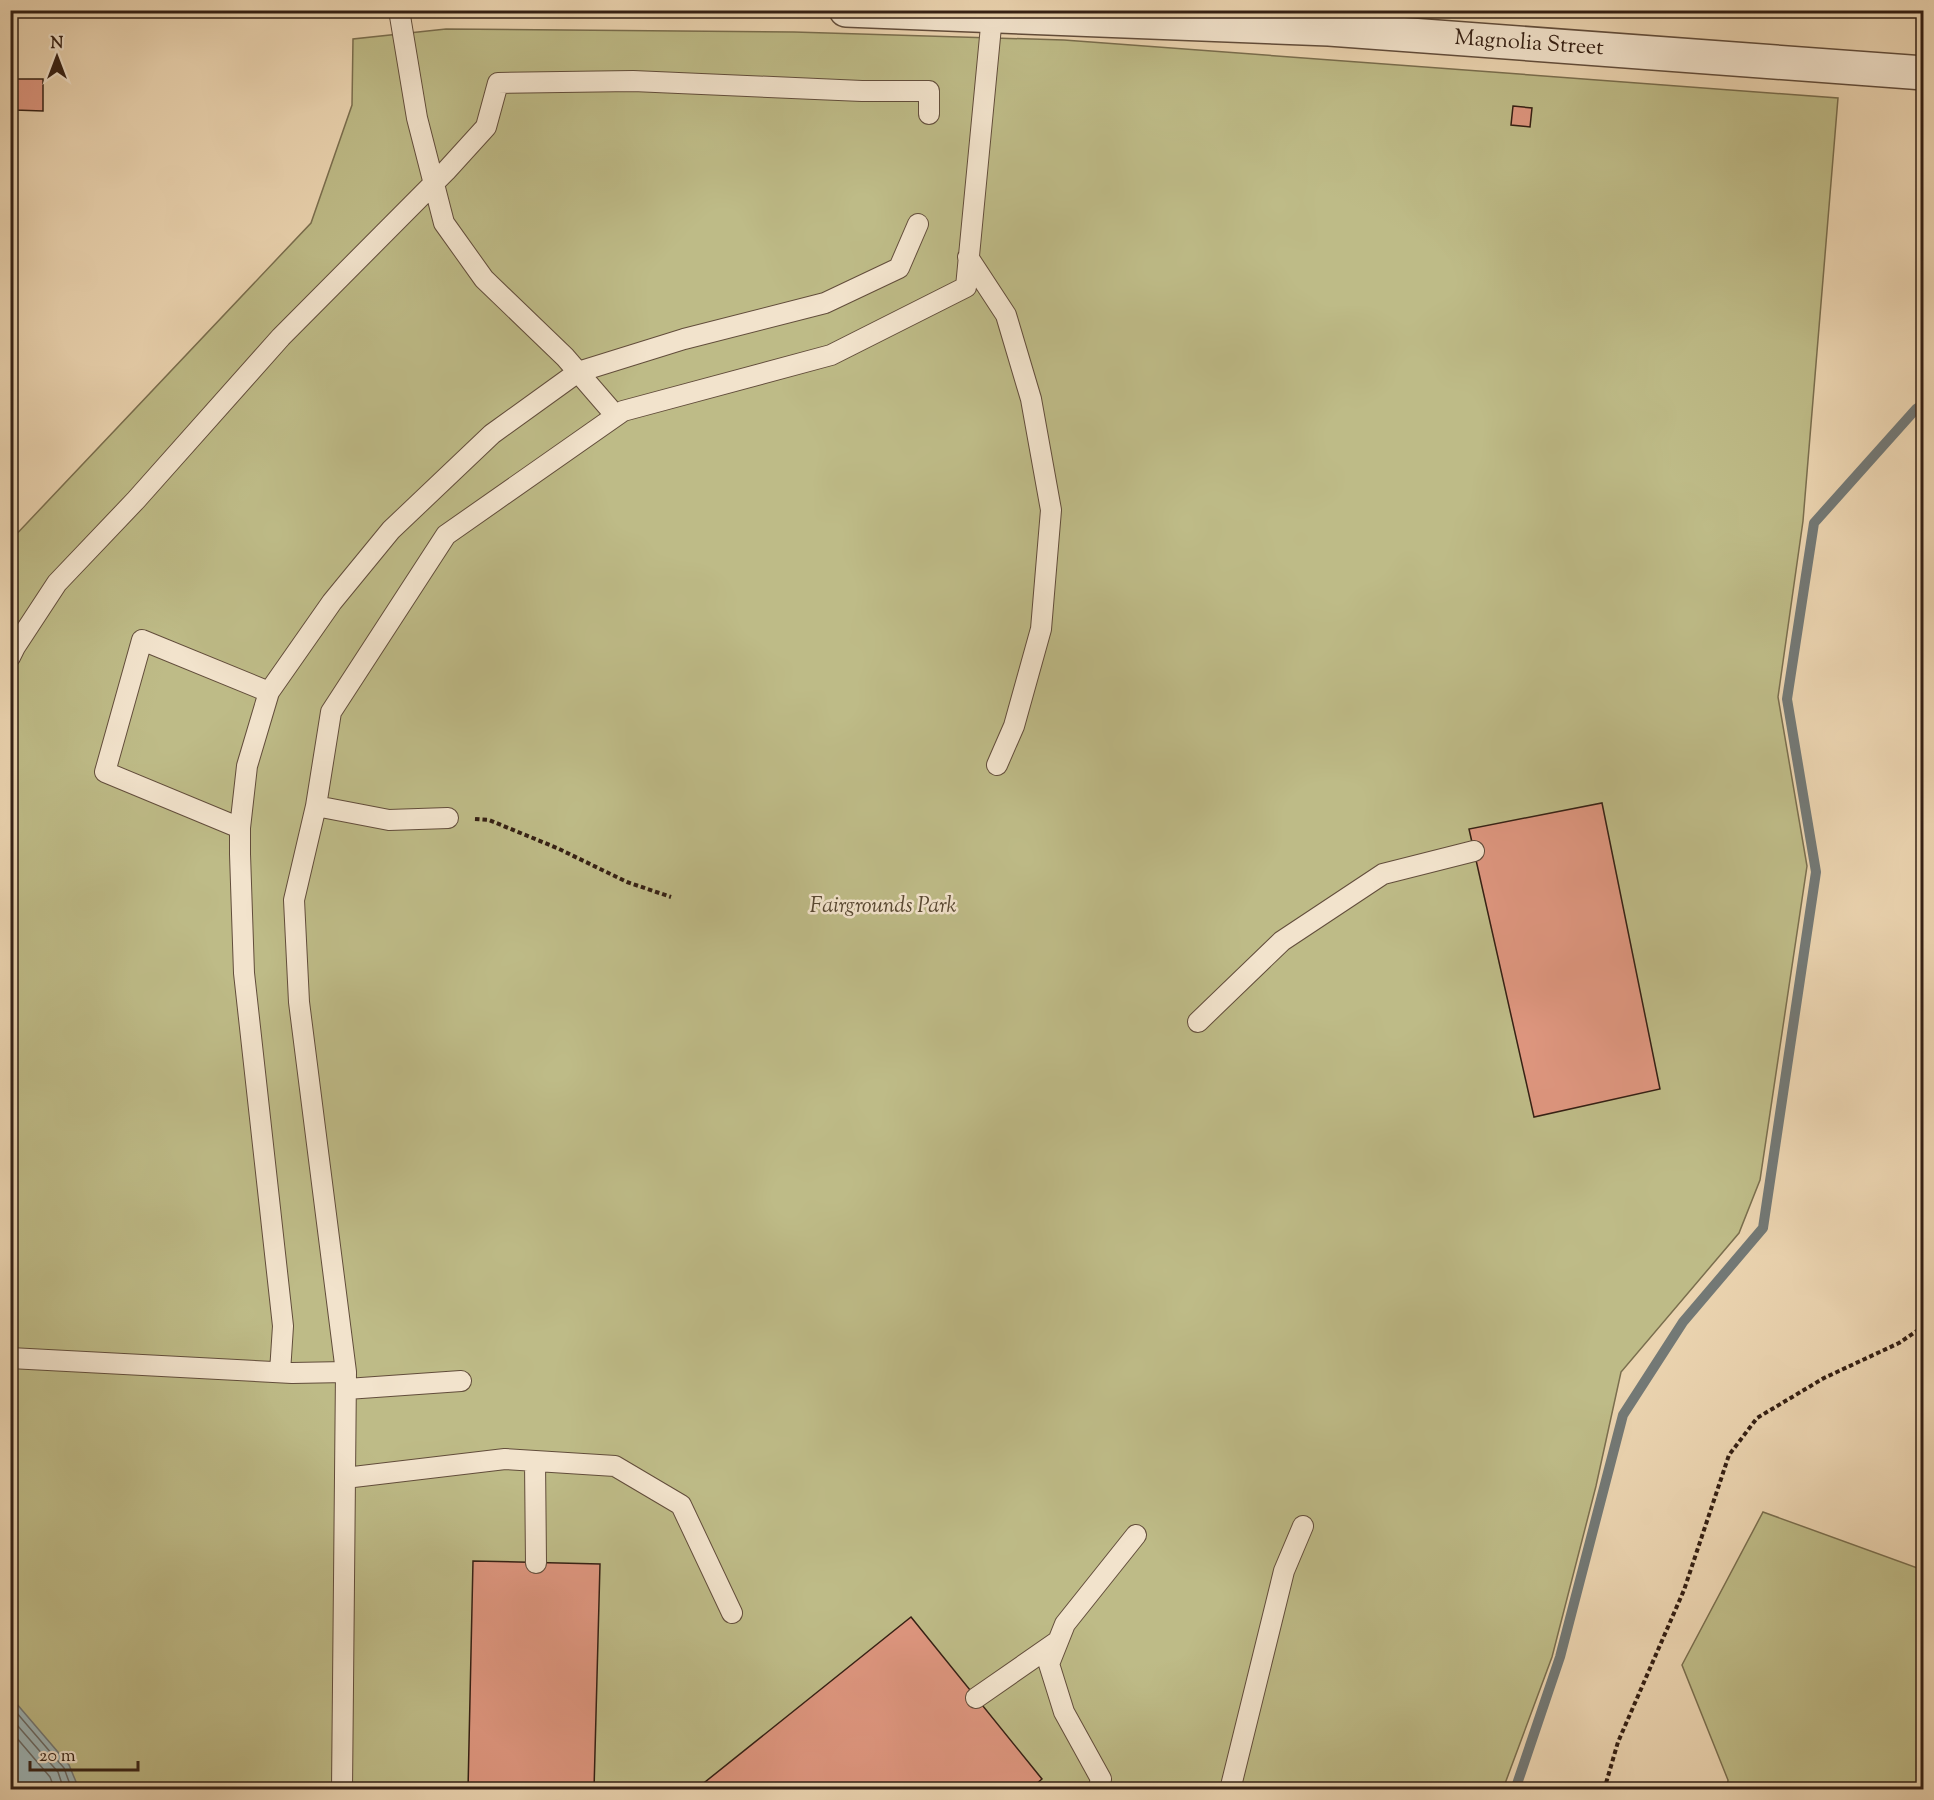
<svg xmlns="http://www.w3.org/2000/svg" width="1934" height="1800" viewBox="0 0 1934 1800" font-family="'Sorts Mill Goudy',serif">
<rect width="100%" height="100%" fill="#ebd4b0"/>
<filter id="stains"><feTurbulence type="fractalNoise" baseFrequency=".00333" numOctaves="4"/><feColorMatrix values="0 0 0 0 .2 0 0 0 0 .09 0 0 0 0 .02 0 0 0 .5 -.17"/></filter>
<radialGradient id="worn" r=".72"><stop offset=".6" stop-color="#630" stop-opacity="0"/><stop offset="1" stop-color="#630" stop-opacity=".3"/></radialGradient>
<path fill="#bebb87" stroke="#7a6e4e" stroke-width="1.5" d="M 446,29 L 794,32 L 1064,40 L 1838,98 L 1803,521 L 1778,697 L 1807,866 L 1760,1180 L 1739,1233 L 1621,1372 L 1596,1486 L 1552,1657 L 1503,1789 L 11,1789 L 10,541 L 311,223 L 352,105 L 353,39 Z
M 1763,1512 L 1923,1570 L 1923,1789 L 1727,1789 L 1728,1780 L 1682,1665 Z"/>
<path fill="#9db5b7" stroke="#737976" stroke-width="1.5" d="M 10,1696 L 69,1765 L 79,1789 L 11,1789 Z"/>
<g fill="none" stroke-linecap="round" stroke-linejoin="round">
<path stroke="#696a66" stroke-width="1.5" d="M 10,1705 L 64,1768 L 72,1790
M 10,1717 L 58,1772 L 64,1790
M 10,1730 L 50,1777 L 55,1790"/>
<path stroke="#737976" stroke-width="10" d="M 1515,1790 L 1560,1657 L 1623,1415 L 1683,1322 L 1763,1228 L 1816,872 L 1787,699 L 1814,523 L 1916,409 L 1924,404"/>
</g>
<path fill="#de967f" stroke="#352014" stroke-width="1.5" d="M 15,79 L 43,79 L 43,111 L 15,110 Z
M 1513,106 L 1532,108 L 1530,127 L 1511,125 Z
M 1602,803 L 1660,1089 L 1534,1117 L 1469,829 Z
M 473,1561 L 600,1564 L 594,1790 L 468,1790 Z
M 911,1617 L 1042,1779 L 1029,1790 L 695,1790 Z"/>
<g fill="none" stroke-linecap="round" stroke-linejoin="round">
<g stroke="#624d3b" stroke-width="22">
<path id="service" d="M 399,10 L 417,118 L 444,223 L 484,279 L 565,357 L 616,416
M 968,257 L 1006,315 L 1031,399 L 1051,510 L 1041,629 L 1014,726 L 997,765
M 10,657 L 15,647 L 57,583 L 136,500 L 281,337 L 446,171 L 486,127 L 498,83 L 633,81 L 862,91 L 929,91 L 929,114
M 316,806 L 389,820 L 448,818
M 240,828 L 105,772 L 142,640 L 269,692
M 1198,1022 L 1282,941 L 1383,874 L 1474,851
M 10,1358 L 292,1373 L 346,1372
M 280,1372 L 283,1326 L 244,973 L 240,854 L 240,828 L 247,766 L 269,692 L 332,602 L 391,530 L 492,434 L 578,372 L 684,339 L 825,303 L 899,268 L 918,224
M 347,1389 L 461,1381
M 535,1461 L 536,1563
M 345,1478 L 505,1459 L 615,1466 L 681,1505 L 732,1613
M 976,1698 L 1058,1641
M 342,1790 L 346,1372 L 299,1002 L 294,900 L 316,806 L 331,712 L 446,535 L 623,411 L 831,355 L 966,287 L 992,16
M 1098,1790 L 1101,1779 L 1064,1712 L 1049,1664 L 1065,1624 L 1136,1535
M 1230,1790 L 1284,1571 L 1303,1526"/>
</g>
<g stroke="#624d3b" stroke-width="36">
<path id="minor" d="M 846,10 L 1329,29 L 1924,73"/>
</g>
<path stroke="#352014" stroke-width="4" stroke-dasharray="4.5 3" stroke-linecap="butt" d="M 475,819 L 489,820 L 557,848 L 627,882 L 671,897
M 1604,1790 L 1618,1742 L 1684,1590 L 1729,1455 L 1757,1418 L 1824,1378 L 1899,1343 L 1924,1326"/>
<use href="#service" stroke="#f2e3cc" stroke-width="20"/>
<use href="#minor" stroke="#f2e3cc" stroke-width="33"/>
</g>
<g text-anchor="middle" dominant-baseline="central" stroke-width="5" stroke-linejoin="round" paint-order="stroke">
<g font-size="22" fill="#352014" stroke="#f2e3cc">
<text transform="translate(1529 44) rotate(4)">Magnolia Street</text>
</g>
<g font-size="22" font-style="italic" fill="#574731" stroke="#f2e3cc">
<text x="883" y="907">Fairgrounds Park</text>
</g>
</g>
<rect width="1934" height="1800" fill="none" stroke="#ebd4b0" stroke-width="36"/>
<rect x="12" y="12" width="1910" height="1776" fill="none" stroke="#352014" stroke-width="3"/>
<rect x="18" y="18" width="1898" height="1764" fill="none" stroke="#352014" stroke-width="1.5"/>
<g transform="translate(57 57)" stroke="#f2e3cc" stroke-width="4.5" paint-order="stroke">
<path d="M0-4.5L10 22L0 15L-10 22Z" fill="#352014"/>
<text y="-9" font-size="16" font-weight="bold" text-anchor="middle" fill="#352014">N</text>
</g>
<path d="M30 1761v9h108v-9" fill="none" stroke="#352014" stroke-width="3"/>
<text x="39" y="1761" font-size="18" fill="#352014" stroke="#f2e3cc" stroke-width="4.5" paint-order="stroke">20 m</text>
<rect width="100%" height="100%" filter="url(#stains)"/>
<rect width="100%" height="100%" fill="url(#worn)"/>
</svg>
